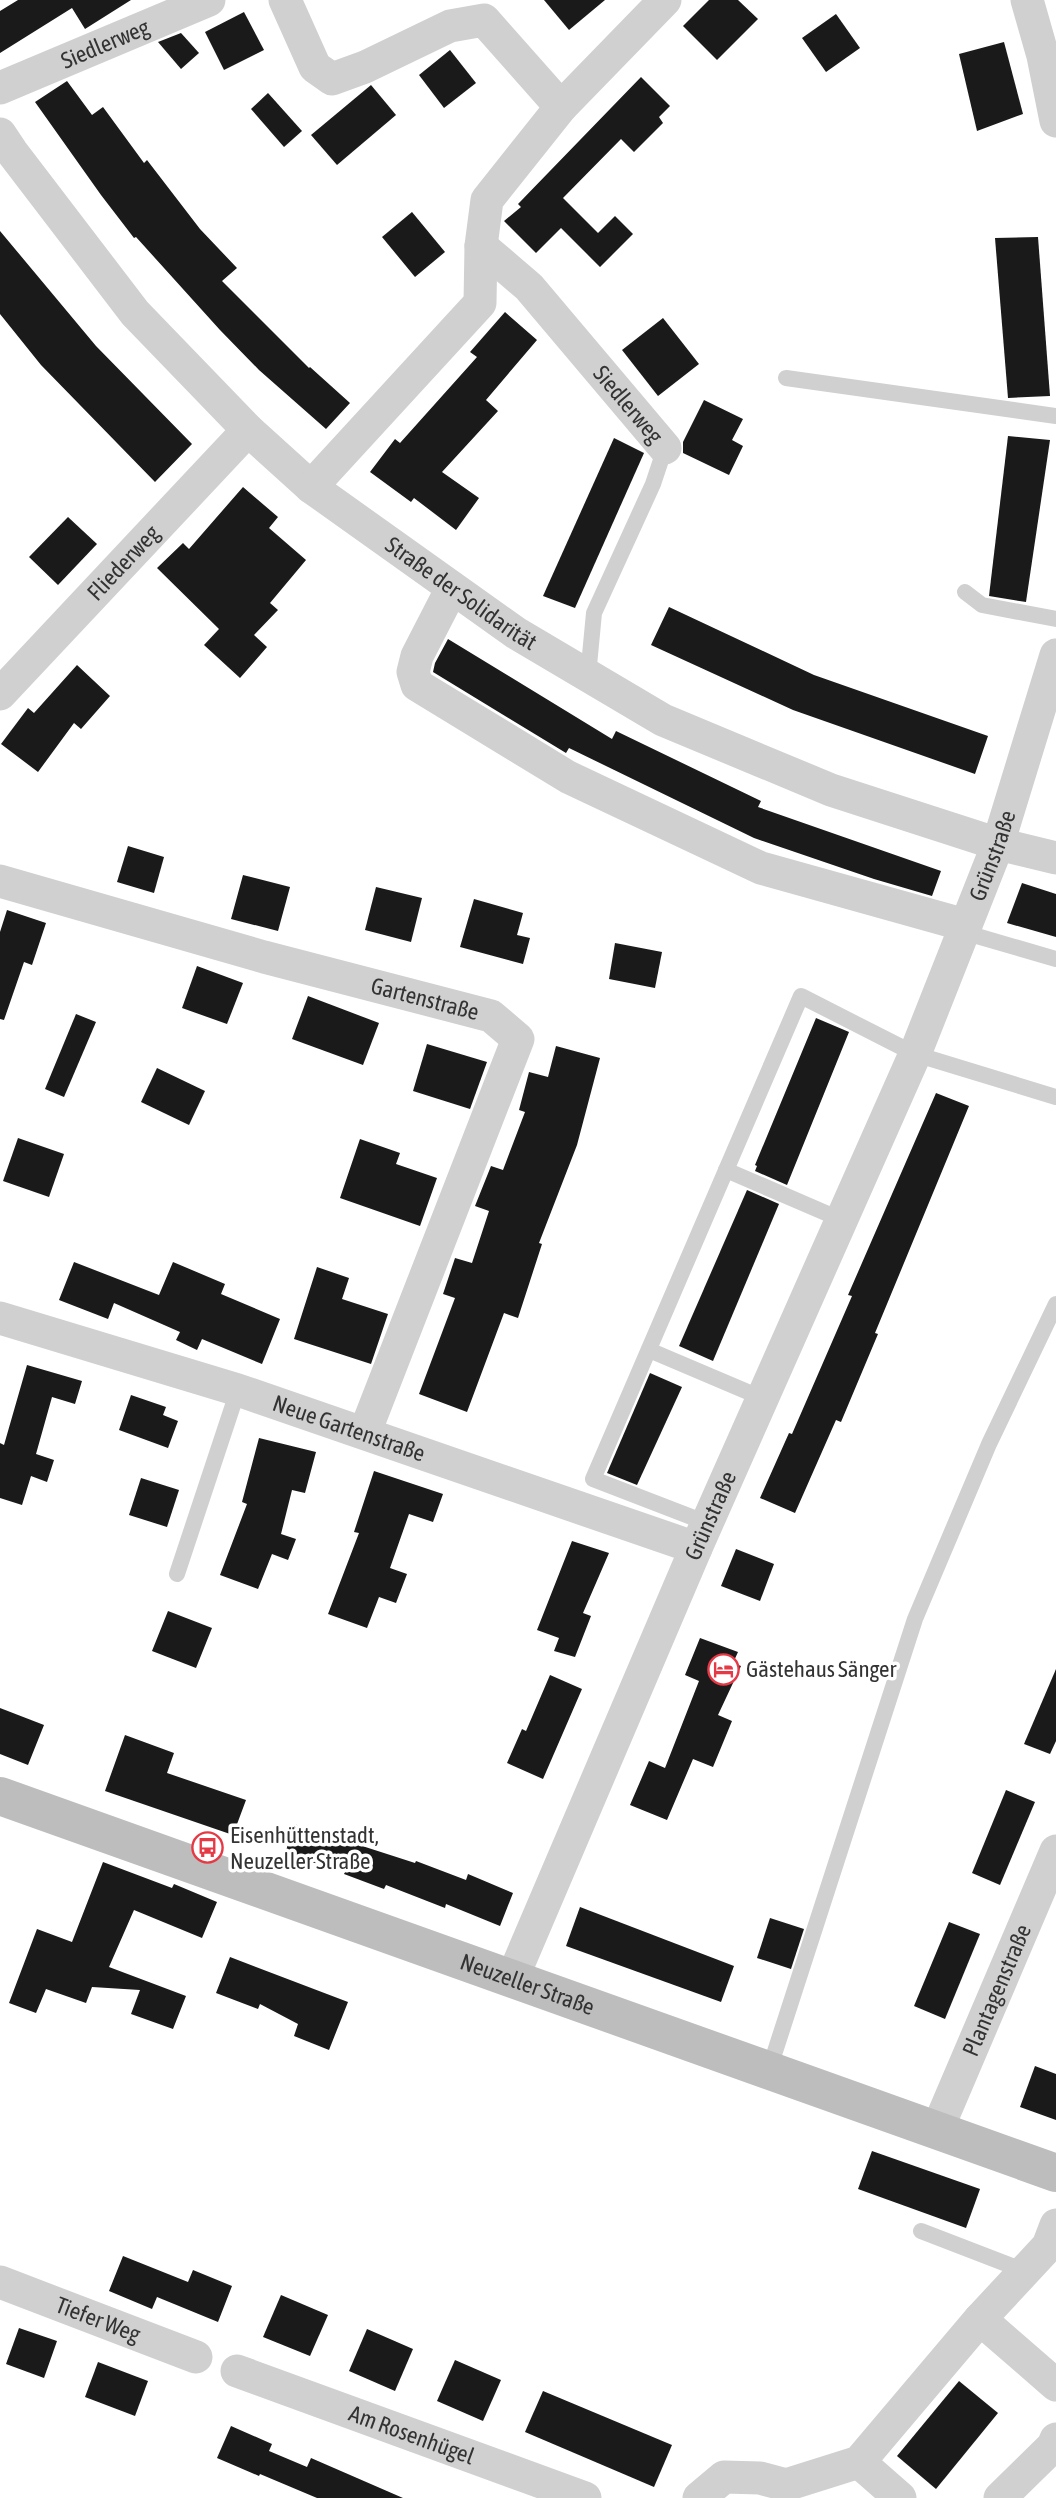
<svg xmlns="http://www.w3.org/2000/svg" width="1056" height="2498" viewBox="0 0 1056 2498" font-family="'Asap Condensed',sans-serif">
  <rect width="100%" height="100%" fill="#fff"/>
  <g fill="#1a1a1a">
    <polygon points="18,0 131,0 85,29 72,8 0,53 0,11"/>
    <polygon points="544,0 605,0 569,30"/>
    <polygon points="709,0 738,0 758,19 717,60 683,26"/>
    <polygon points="244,12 264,50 224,70 205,32"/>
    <polygon points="836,14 860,48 826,72 802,38"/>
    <polygon points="181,33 199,53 181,69 158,42"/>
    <polygon points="1004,42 1023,114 977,131 959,54"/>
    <polygon points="450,50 476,83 444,108 419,75"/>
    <polygon points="641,77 670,106 659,117 663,123 634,152 621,139 563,198 598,233 615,216 633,234 600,267 561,228 536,253 504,221 521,207 518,204"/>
    <polygon points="67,81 92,115 103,107 144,163 147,160 200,229 237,268 222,281 309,368 310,367 350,403 326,429 259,370 220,330 136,237 134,238 101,195 35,102"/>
    <polygon points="371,85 396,115 337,165 311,135"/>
    <polygon points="268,93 302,131 284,147 251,109"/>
    <polygon points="412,212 445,252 415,277 382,237"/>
    <polygon points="0,231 96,346 192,444 155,482 41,365 0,314"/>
    <polygon points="1038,237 1050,396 1008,398 995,238"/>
    <polygon points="505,312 537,340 486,400 498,411 442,472 479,498 456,530 414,498 411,502 370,472 395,439 400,443 477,357 470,352"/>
    <polygon points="663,318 699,364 658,396 622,350"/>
    <polygon points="704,400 743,419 732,440 743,446 729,475 683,453 683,442"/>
    <polygon points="1008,436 1050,440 1026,602 989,596"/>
    <polygon points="614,438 644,453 575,608 543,596"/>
    <polygon points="243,487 278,517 269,528 306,560 270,603 278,610 254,635 267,647 240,678 204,645 219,629 157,568 183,543 189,549"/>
    <polygon points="68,517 97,544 58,585 29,557"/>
    <polygon points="669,607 814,675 988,736 975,774 793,710 651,645"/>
    <polygon points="448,639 612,739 616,731 761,801 758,807 941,871 932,896 874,879 754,838 569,748 566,753 433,672 435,663"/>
    <polygon points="77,665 110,696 81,729 74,723 38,772 1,744 28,708 34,713"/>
    <polygon points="128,846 164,857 154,893 117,882"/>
    <polygon points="243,875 290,887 278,931 231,919"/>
    <polygon points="1022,883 1056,894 1056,937 1007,923"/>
    <polygon points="376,887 422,898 411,942 365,930"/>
    <polygon points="474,899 523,913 517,935 530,938 523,964 460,947"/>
    <polygon points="7,910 46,923 32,965 24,962 4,1020 0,1019 0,932"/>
    <polygon points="615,943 662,952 655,988 609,979"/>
    <polygon points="197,966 243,983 227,1024 182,1008"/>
    <polygon points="308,996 379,1023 363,1065 292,1039"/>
    <polygon points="76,1014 96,1022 64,1097 45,1089"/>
    <polygon points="816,1018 849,1032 787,1185 755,1171 757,1166 755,1165"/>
    <polygon points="427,1044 487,1062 470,1109 413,1091"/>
    <polygon points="556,1046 600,1058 577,1145 539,1243 542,1244 518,1318 504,1313 467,1412 419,1394 455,1298 443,1294 455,1258 472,1263 489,1211 475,1206 491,1166 503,1170 525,1112 519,1110 529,1072 548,1077"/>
    <polygon points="157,1068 205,1091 189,1125 141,1102"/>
    <polygon points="936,1093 969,1106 875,1333 878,1334 841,1422 836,1420 795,1513 760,1498 789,1433 792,1434 852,1296 848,1295"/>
    <polygon points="18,1138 64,1154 49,1197 3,1181"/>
    <polygon points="360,1139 400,1153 396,1164 437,1178 420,1226 340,1198"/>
    <polygon points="747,1190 779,1204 713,1361 679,1346"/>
    <polygon points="74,1262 159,1295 173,1262 225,1284 221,1294 280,1319 262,1364 202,1339 197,1350 176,1340 180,1332 114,1303 108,1319 59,1300"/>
    <polygon points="317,1267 349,1278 342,1299 388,1314 371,1364 294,1339"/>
    <polygon points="27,1365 82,1381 75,1404 52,1397 36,1454 54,1460 47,1482 31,1476 22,1505 0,1498 0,1443 4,1445"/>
    <polygon points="650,1373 682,1387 637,1485 607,1473"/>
    <polygon points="131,1395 166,1407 163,1415 178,1421 168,1448 119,1430"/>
    <polygon points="259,1438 316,1452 305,1493 292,1490 281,1534 296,1539 288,1560 272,1554 258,1589 220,1575 247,1504 242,1502"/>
    <polygon points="374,1471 443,1494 433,1522 409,1514 390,1568 407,1574 396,1603 379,1597 367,1628 328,1614 359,1533 354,1532"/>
    <polygon points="141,1478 179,1490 167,1527 129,1515"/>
    <polygon points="572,1541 609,1553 583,1613 591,1616 575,1657 554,1651 559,1638 537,1630"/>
    <polygon points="736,1549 774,1564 760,1601 721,1586"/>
    <polygon points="168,1611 212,1628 196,1668 152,1651"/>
    <polygon points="700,1638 738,1652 733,1663 741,1666 718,1715 732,1721 713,1767 693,1759 667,1820 630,1805 649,1761 665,1768 699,1681 685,1675"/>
    <polygon points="1056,1669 1056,1741 1050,1754 1024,1744"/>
    <polygon points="550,1675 582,1689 543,1779 507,1763 522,1729 526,1731"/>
    <polygon points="0,1708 44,1725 28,1765 0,1754"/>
    <polygon points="125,1735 174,1753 167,1773 246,1800 233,1835 105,1791"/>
    <polygon points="1006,1790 1035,1802 1000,1885 972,1873"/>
    <polygon points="294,1824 415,1863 416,1861 466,1880 468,1874 513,1893 500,1926 446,1904 445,1908 386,1885 384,1889 344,1874 345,1872 285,1854"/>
    <polygon points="103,1862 172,1888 174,1884 217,1902 202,1938 134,1910 109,1967 186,1996 173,2029 131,2014 140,1990 92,1987 86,2003 46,1989 36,2013 9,2003 37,1929 72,1942"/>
    <polygon points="580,1907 734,1966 721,2002 566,1946"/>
    <polygon points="770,1918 804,1929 791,1969 757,1958"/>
    <polygon points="949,1922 980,1934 945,2019 914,2006"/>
    <polygon points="230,1957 348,2002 329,2050 294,2036 298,2024 260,2004 258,2009 216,1993"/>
    <polygon points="1035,2066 1056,2074 1056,2120 1020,2107"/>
    <polygon points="872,2151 980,2189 966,2228 858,2189"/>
    <polygon points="123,2256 188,2282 193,2270 232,2286 218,2322 157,2297 152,2309 109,2291"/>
    <polygon points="281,2295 328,2315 310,2356 263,2337"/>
    <polygon points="19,2328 57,2341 44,2378 6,2364"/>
    <polygon points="367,2329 413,2349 395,2391 349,2371"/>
    <polygon points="455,2360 501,2380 483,2421 437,2401"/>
    <polygon points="98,2362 148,2381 135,2416 85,2397"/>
    <polygon points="959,2381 998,2413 936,2489 897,2456"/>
    <polygon points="543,2391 672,2445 654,2487 525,2432"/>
    <polygon points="231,2426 272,2444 269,2451 307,2467 311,2458 403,2498 317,2498 260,2474 259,2476 217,2458"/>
  </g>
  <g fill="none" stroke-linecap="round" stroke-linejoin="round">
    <g stroke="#d0d0d0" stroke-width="16">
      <polyline points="786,378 1056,416"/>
      <polyline points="965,592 982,605 1056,619"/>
      <polyline points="588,676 594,613 653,484 665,448"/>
      <polyline points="963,932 1056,959"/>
      <polyline points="726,1170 842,1220"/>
      <polyline points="649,1350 762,1398"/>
      <polyline points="707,1523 593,1479 801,996 915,1054 1056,1097"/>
      <polyline points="177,1574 238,1390"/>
      <polyline points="769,2070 915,1619 989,1444 1056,1304"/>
      <polyline points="921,2231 1025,2271"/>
    </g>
    <g stroke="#d0d0d0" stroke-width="33">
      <polyline points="285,0 315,67 332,79 365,67 450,26 484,20 561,107"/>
      <polyline points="1027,0 1043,56 1056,121"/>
      <path id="s1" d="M0 88 209 0"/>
      <path id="s2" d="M0 134 12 152 135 313 248 430 311 487 516 633 663 720 831 790 998 844 1056 858"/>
      <path id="s3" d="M481 246 529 287 665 448"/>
      <polyline points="311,487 480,303 481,246 487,200 561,107 665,0"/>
      <polyline points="452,588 417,656 413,672 417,685 568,777 761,868 965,925"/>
      <path id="s4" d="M0 694 248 430"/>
      <path id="s5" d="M0 881 264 957 491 1016 518 1039 365 1432"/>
      <path id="s6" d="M0 1318 238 1390 696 1548"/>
      <path id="s7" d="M512 1979 696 1548 915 1054 998 844 1056 655"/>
      <path id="s8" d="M937 2130 1056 1851"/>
      <path id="s9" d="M0 2282 196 2357"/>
      <polyline points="980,2319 1056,2385"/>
      <path id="s10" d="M237 2371 585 2498"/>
      <polyline points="859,2462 900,2498"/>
      <polyline points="699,2498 724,2477 760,2478 786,2485 859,2462 980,2319 1048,2246 1056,2225"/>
      <polyline points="1000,2498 1053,2446 1056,2439"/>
    </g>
    <path stroke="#bdbdbd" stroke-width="38" id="s11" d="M0 1796 1056 2173"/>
  </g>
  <defs>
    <symbol id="hotel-ring" viewBox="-11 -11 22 22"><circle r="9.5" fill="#fff" stroke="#e63946" stroke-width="1.5"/><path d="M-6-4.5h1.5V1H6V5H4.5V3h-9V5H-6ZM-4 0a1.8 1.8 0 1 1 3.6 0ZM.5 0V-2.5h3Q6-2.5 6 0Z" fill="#e63946"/></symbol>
    <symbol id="bus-ring" viewBox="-11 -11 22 22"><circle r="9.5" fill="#fff" stroke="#e63946" stroke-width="1.5"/><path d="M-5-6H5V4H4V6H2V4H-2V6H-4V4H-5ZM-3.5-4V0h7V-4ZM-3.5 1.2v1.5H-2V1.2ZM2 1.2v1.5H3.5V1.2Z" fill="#e63946"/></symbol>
  </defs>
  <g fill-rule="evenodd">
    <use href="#hotel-ring" x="706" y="1652" width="35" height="35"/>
    <use href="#bus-ring" x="190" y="1830" width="35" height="35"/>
  </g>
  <g text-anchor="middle" stroke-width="7" stroke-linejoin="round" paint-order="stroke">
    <g font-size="23" fill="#333" stroke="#fff">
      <text dy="8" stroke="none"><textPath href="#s1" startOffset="114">Siedlerweg</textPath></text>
      <text dy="8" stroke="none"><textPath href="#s3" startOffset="217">Siedlerweg</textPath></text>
      <text dy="8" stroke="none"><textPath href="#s4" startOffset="180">Fliederweg</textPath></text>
      <text dy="8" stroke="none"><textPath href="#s2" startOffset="656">Straße der Solidarität</textPath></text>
      <text dy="8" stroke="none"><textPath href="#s7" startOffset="1222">Grünstraße</textPath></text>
      <text dy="8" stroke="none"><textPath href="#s5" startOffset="441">Gartenstraße</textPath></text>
      <text dy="8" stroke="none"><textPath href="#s6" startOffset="366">Neue Gartenstraße</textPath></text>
      <text dy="8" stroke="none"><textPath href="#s7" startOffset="504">Grünstraße</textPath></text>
      <text dy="8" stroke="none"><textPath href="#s11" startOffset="560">Neuzeller Straße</textPath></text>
      <text dy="8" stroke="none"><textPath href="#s8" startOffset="152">Plantagenstraße</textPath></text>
      <text dy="8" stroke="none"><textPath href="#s9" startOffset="105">Tiefer Weg</textPath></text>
      <text dy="8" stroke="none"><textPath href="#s10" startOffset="186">Am Rosenhügel</textPath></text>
    </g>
    <g font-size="23" fill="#333" stroke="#fff" text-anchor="start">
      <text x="746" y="1677">Gästehaus Sänger</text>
      <text x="230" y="1843">Eisenhüttenstadt,<tspan x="230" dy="26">Neuzeller Straße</tspan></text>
    </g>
  </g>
</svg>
